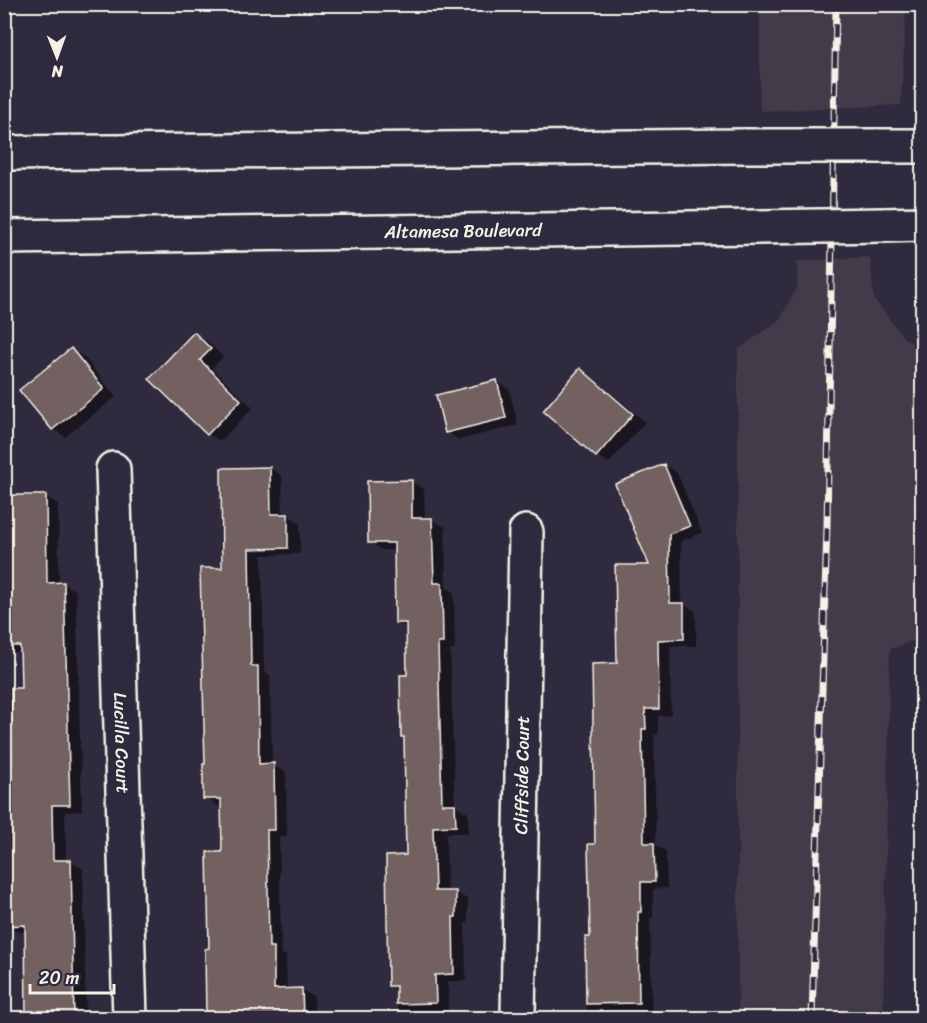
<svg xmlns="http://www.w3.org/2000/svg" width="927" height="1023" viewBox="0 0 927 1023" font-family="Sriracha,sans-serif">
  <rect width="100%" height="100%" fill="#2f2a3d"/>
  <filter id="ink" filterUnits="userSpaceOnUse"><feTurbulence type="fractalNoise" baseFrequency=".0167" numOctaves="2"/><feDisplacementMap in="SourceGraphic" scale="12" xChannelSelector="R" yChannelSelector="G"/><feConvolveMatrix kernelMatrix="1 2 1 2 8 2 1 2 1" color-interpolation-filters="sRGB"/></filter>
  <g filter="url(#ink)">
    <g fill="#433a48">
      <polygon points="760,5 906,5 901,105 760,111"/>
      <polygon points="870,257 874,299 904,338 922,350 922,542 916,640 890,649 883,1018 738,1018 738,350 779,320 797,288 797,261"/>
    </g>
    <g fill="#0007">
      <polygon points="194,334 207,341 223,357 212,368 253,408 220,441 208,434"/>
      <polygon points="72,350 84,357 116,397 65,437 53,429"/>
      <polygon points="581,370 593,378 645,422 609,463 597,456"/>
      <polygon points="497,381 509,389 518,425 459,440 447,432"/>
      <polygon points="664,465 677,473 702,533 681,541 682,604 696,611 696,646 670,646 671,715 658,716 658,735 654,735 656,846 666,851 667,888 653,889 653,918 650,918 652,1018 587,1018 586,938 591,938 597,845 618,665 651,566"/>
      <polygon points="270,468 282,476 283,515 287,515 300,523 300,554 262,555 264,672 270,675 272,765 286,772 287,837 279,837 281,953 286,956 287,990 302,990 314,997 315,1018 207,1018 206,950 211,950 223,854 223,806 218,806 205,798 224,569"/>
      <polygon points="411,482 424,489 425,520 432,520 445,527 446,587 454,592 455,650 450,650 455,805 468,813 468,833 446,833 447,893 455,892 468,900 468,923 465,923 466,981 448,981 448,1018 398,1018 397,990 390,985 407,857 405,738 402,736 408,677 408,629 397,622 396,550 382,550 369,542"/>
      <polygon points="45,496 58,504 59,584 64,584 76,591 82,811 65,812 66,861 71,861 83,869 86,1018 28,1018 26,932 19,932 6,925 14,765 22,689 21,652 12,652 4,648 4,497"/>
      <polygon points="922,753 922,765 917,761"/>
      <polygon points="918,902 922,902 922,935 917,932"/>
    </g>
    <g fill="#736160" stroke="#f4f1e8" stroke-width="1.5">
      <polygon points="194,332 211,349 200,360 241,400 207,435 149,379"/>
      <polygon points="71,348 104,389 52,430 19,390"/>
      <polygon points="580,368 633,414 596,457 543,411"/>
      <polygon points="497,380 506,418 445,433 436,395"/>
      <polygon points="664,464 690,526 669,534 670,603 684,603 684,639 658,640 659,709 645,709 646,729 642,729 644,843 654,843 655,882 641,882 641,912 638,912 639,1003 586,1004 585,937 590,937 588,844 595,844 592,664 617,663 615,565 649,565 615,484"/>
      <polygon points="270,467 271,514 288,514 288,548 249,549 251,666 258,666 259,764 274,763 275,830 267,830 269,947 274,947 274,989 302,988 303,1017 206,1018 205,949 209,948 207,852 222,852 221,799 203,799 203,764 205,764 200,568 222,568 221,468"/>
      <polygon points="412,480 412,518 432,518 434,583 442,583 443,643 438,643 442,804 455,804 456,826 433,827 435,891 456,891 456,917 453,917 454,974 435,975 436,1003 396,1004 396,986 388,986 386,856 406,855 404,737 401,737 400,675 407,675 406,623 395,623 394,543 368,543 367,481"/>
      <polygon points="4,495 46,495 47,583 64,582 70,805 52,805 53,860 71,860 74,1018 26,1018 25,925 5,926 4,861 9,861 7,764 12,764 11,688 21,688 20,646 4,646"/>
    </g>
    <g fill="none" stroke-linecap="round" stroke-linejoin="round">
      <defs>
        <g id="minor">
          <path id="s1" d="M113 469 130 1018"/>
          <path id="s2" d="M518 1018 526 532"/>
        </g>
        <g id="major">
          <polyline points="876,146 922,146"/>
          <polyline points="4,153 745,146"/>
          <polyline points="884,225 922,224"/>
          <path id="s3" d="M4 237 758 227"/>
        </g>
      </defs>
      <use href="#minor" stroke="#f4f1e8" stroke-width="38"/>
      <use href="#major" stroke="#f4f1e8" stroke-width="38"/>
      <use href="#minor" stroke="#2f2a3d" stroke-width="33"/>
      <use href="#major" stroke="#2f2a3d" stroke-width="33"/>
      <defs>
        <polyline id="rail" points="812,1018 827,526 836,4"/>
      </defs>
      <use href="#rail" stroke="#f4f1e8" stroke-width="7"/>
      <use href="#rail" stroke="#2f2a3d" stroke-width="4.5" stroke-dasharray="14" stroke-linecap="butt"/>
      <defs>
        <g id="major-bridge">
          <polyline points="745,146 876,146"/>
          <polyline points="758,227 884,225"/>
        </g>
      </defs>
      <use href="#major-bridge" stroke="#f4f1e8" stroke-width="38" stroke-linecap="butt"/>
      <use href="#major-bridge" stroke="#2f2a3d" stroke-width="33"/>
    </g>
  </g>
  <g text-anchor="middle" stroke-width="5" stroke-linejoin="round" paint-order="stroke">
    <g font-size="18" fill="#f4f1e8" stroke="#2f2a3d">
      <text dy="6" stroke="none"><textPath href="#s3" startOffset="459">Altamesa Boulevard</textPath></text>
      <text dy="6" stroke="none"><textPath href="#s1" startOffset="274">Lucilla Court</textPath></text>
      <text dy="6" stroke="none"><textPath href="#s2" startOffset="243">Cliffside Court</textPath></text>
    </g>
  </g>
  <rect width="927" height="1023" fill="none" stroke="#2f2a3d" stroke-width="24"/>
  <rect x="12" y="12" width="903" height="999" fill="none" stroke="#f4f1e8" stroke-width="2" filter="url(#ink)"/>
  <g transform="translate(57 57) rotate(179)" stroke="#2f2a3d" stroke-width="4.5" paint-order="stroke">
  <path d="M0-4.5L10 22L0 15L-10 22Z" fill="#f4f1e8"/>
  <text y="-9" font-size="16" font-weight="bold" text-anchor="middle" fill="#f4f1e8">N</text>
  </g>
  <path d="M30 984v9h84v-9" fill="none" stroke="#f4f1e8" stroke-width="3"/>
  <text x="39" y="984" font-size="18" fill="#f4f1e8" stroke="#2f2a3d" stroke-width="4.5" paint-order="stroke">20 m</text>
</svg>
